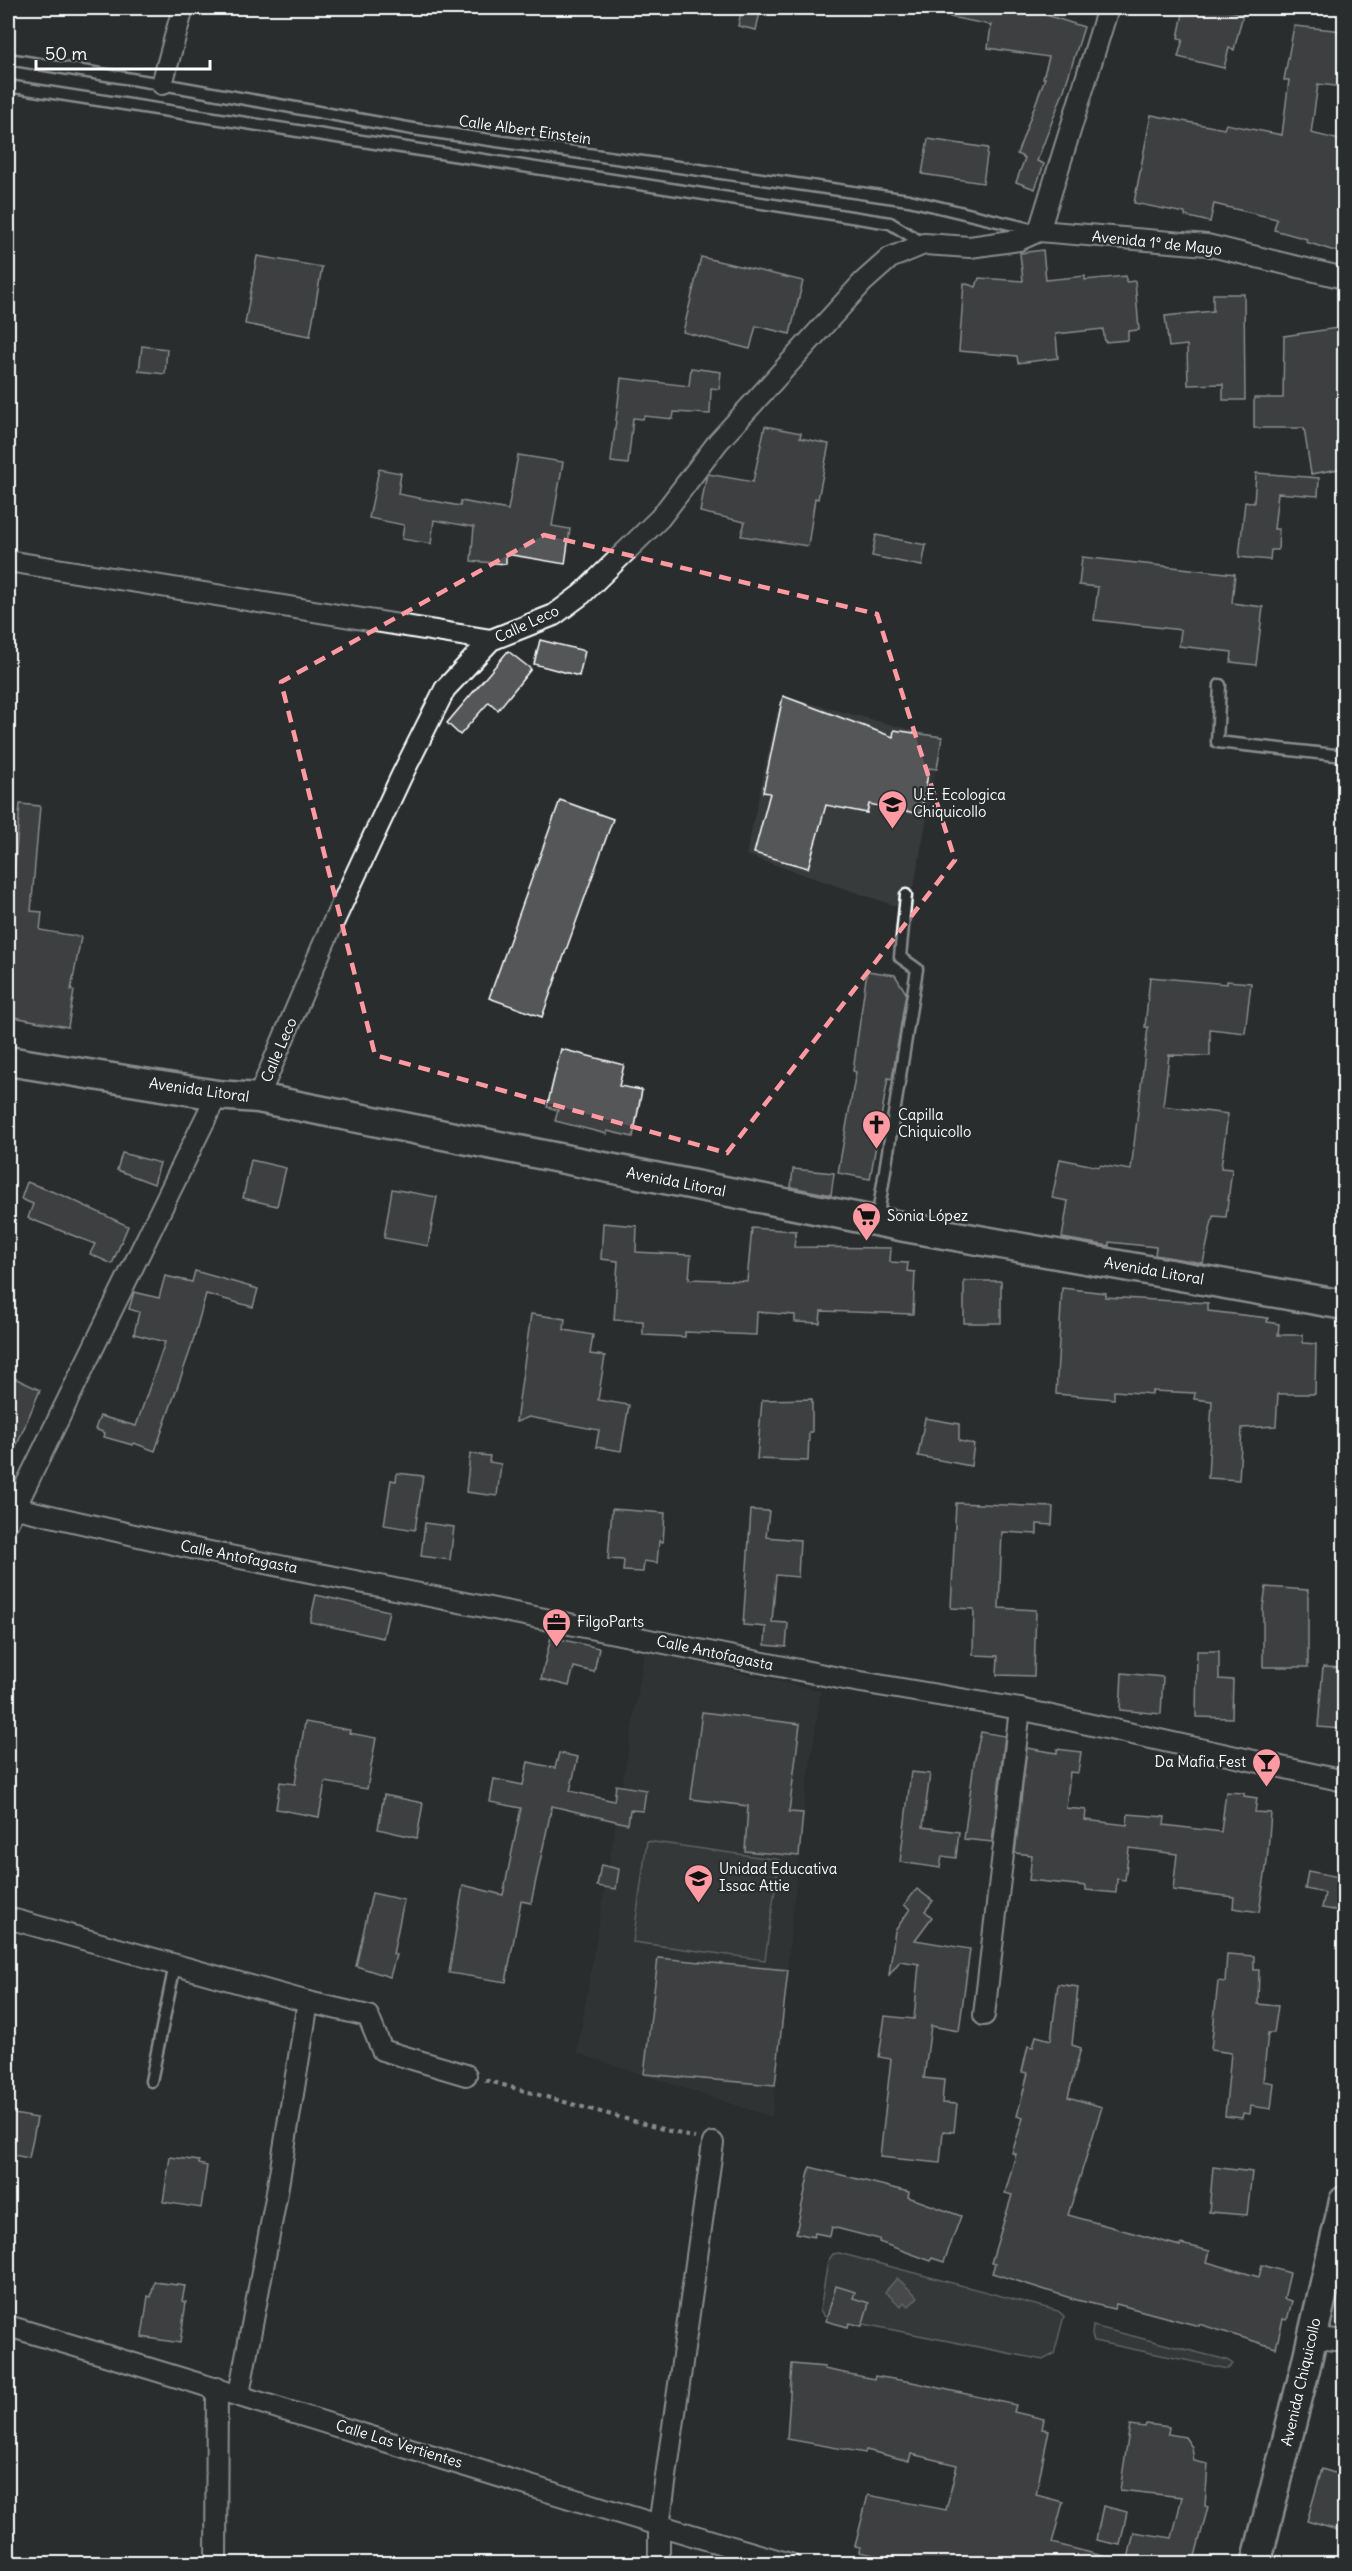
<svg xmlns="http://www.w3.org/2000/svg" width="1352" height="2571" viewBox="0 0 1352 2571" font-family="Delius,sans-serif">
  <rect width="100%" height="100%" fill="#2a2d2e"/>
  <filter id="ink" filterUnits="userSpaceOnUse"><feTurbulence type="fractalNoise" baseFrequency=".0167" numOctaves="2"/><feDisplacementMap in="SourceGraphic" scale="12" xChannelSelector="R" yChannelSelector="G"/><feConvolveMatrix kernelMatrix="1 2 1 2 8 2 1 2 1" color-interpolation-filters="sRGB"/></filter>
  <g filter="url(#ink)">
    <g fill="#373a3b">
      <polygon points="783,696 942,738 914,886 896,906 746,855 777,713"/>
      <polygon points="645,1651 821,1691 803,1812 772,2117 577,2053"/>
    </g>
    <g fill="#414445" stroke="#a0a2a2" stroke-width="1.5">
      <polygon points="647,1841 779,1860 765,1960 633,1942"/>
      <polygon points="839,2253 1058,2311 1064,2316 1054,2354 1043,2360 824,2316 820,2310 828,2261 833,2254"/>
      <polygon points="1093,2326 1227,2360 1233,2364 1228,2369 1094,2341 1092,2335"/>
    </g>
    <polygon fill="#6a6c6d" stroke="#a6a7a7" stroke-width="1.5" points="897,2278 918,2297 909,2306 904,2302 901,2306 885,2292"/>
    <g fill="#555758" stroke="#fff" stroke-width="1.5">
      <polygon points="742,8 761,8 756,30 738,26"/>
      <polygon points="951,8 1023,8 1044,11 1043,14 1084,27 1064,90 1037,161 1044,164 1035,189 1016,182 1025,158 1017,154 1045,78 1043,78 1049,57 988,48 991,25 950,17"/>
      <polygon points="1184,8 1218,8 1243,14 1234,50 1229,48 1224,68 1178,57 1183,39 1178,38"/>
      <polygon points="1294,26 1344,31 1344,87 1318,84 1311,133 1344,141 1344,240 1341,253 1306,242 1307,239 1274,230 1277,219 1214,204 1210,222 1185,216 1185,213 1134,203 1151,115 1224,129 1226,124 1282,135 1289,80 1284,80"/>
      <polygon points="928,139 988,148 983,183 922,174"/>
      <polygon points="1043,250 1046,280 1085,276 1085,280 1126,276 1126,282 1135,281 1139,330 1128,331 1128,340 1105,342 1103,329 1056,334 1058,358 1018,363 1017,356 959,351 964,283 976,287 979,278 1023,281 1020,253"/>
      <polygon points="257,256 322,267 310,336 245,324"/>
      <polygon points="701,257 803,281 790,334 756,326 750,349 683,332"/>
      <polygon points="1213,294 1244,294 1245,400 1223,400 1223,384 1188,385 1187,345 1169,347 1165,316 1213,311"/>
      <polygon points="1344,327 1344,468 1311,474 1304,428 1254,428 1254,398 1283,398 1284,336"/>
      <polygon points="142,346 167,349 165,374 139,371"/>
      <polygon points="691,368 721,372 719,389 711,388 710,414 674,412 673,419 644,416 643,419 633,418 628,464 611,462 621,378 689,386"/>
      <polygon points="765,426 801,433 800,438 829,444 818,499 815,498 808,546 741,536 745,522 700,512 706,478 708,474 753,482"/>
      <polygon points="518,455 563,462 552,526 570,529 565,564 506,554 506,564 471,561 474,527 434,520 431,544 402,539 404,525 369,518 379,469 401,473 398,494 460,506 461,501 508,510"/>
      <polygon points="1256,473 1319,478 1318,496 1278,493 1274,529 1279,529 1278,550 1271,550 1270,560 1239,557 1245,502 1254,503"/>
      <polygon points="876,535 926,545 922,566 872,556"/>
      <polygon points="1082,557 1235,574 1232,603 1263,607 1256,665 1231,662 1232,652 1179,646 1181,630 1094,620 1098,587 1079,585"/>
      <polygon points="540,640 585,651 579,676 534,664"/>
      <polygon points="508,651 531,669 498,710 489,702 460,735 447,723"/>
      <polygon points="783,696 893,737 894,730 942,737 937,769 929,768 921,814 869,804 867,813 826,805 808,868 754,853 770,793 763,792"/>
      <polygon points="560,800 613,819 542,1017 489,998"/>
      <polygon points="20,804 40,806 31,911 42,912 40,930 81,937 71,990 74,991 68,1027 8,1016 8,945"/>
      <polygon points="867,971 895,975 906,993 892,1079 888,1078 870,1179 838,1173 856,1072 853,1071"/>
      <polygon points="1150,977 1227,984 1227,981 1251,983 1245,1033 1210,1029 1210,1056 1169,1055 1163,1106 1228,1114 1221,1168 1232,1169 1226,1217 1213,1216 1203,1263 1155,1255 1156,1247 1109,1242 1109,1246 1062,1238 1068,1201 1052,1198 1060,1159 1099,1167 1100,1165 1131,1170 1148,1027 1145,1027"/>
      <polygon points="561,1049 624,1065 619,1086 642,1090 633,1137 607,1131 607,1134 555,1121 558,1110 547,1107"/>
      <polygon points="122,1153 160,1163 154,1184 117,1170"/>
      <polygon points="251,1160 286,1168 277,1206 243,1198"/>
      <polygon points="793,1169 834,1173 831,1195 791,1187"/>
      <polygon points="27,1182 64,1196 128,1226 112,1264 90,1254 95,1244 28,1218 33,1204 21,1199"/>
      <polygon points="392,1189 437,1197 428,1246 384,1238"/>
      <polygon points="603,1223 637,1226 636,1252 691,1255 689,1279 747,1281 752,1228 796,1231 794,1247 891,1248 890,1262 908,1263 907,1271 915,1272 913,1314 821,1311 820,1323 795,1322 795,1315 757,1312 756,1335 685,1332 685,1337 643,1335 643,1321 614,1320 618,1261 601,1259"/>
      <polygon points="195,1271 258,1289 253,1307 206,1294 191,1348 155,1451 134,1443 133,1445 104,1437 105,1433 95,1429 100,1416 136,1426 165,1342 134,1334 139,1312 129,1309 134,1292 159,1298 165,1276 192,1282"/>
      <rect x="964" y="1281" width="37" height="42"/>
      <polygon points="1062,1288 1106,1293 1105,1297 1208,1303 1208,1311 1268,1318 1267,1322 1279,1324 1278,1335 1303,1335 1303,1343 1316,1344 1315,1394 1278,1394 1276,1426 1242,1428 1239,1480 1208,1478 1212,1401 1194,1399 1195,1393 1152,1391 1152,1394 1114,1391 1114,1399 1056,1394"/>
      <polygon points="531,1314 565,1319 564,1330 593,1335 590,1354 605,1356 598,1400 629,1405 621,1451 596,1447 599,1430 529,1417 516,1422"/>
      <polygon points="8,1375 40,1390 8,1466"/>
      <polygon points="812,1399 812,1432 809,1432 808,1461 757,1459 762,1400"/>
      <polygon points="925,1418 959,1424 959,1441 974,1444 971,1466 918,1456"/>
      <polygon points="470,1454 490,1456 489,1462 501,1464 497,1496 466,1492"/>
      <polygon points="397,1473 423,1476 415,1530 384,1525 391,1480 396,1481"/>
      <polygon points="956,1503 1053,1507 1052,1525 1037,1524 1037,1534 1002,1532 999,1608 1036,1610 1034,1676 997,1675 998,1656 973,1655 974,1609 951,1608"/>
      <polygon points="612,1509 665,1513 663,1542 659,1541 657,1563 644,1561 643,1572 623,1571 624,1560 608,1559"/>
      <polygon points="751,1510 769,1511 766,1537 800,1540 798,1577 776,1575 772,1622 788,1623 786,1647 765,1645 766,1627 743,1625"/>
      <polygon points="425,1523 454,1527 450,1560 421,1556"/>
      <polygon points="1266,1587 1308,1590 1308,1667 1263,1667 1263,1607"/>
      <polygon points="316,1595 389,1611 383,1638 310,1622"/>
      <polygon points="551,1637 599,1648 594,1672 574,1667 569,1686 541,1679"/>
      <polygon points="1197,1651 1219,1651 1219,1679 1233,1680 1232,1718 1196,1717"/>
      <polygon points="1323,1667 1344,1668 1343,1729 1318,1727"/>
      <polygon points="1122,1673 1163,1677 1161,1714 1120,1710"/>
      <polygon points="702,1712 800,1724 789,1812 803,1813 799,1856 745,1851 748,1806 691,1799"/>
      <polygon points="305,1722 350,1730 349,1733 376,1738 367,1789 325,1782 319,1817 276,1809 280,1782 295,1784"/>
      <polygon points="981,1732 1005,1736 992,1842 964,1839 974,1763"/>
      <polygon points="1027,1748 1057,1753 1057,1749 1081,1752 1078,1773 1070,1772 1066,1808 1086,1810 1085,1820 1127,1825 1128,1814 1165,1817 1164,1825 1221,1832 1226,1792 1244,1793 1244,1796 1257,1798 1255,1812 1271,1813 1267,1862 1259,1912 1233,1908 1234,1897 1173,1890 1177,1854 1129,1848 1125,1880 1117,1879 1116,1893 1086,1890 1086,1886 1029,1880 1032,1855 1015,1853"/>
      <polygon points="559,1753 578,1757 570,1791 614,1801 616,1785 646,1790 643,1811 630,1810 628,1824 552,1806 531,1903 521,1901 506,1982 449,1973 463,1885 503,1895 521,1808 490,1802 494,1779 523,1785 528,1762 555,1768"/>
      <polygon points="911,1772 930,1774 923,1827 959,1832 956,1858 942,1856 940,1868 900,1862"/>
      <polygon points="384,1795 423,1803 417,1838 378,1829"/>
      <polygon points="601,1865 619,1869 616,1889 597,1886"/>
      <polygon points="1308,1871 1344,1878 1344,1912 1322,1908 1325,1893 1305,1889"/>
      <polygon points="917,1889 933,1901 925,1911 932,1917 915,1940 970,1949 959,2031 931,2026 924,2078 944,2080 942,2103 957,2104 954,2132 943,2131 940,2163 880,2157 891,2059 879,2057 885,2016 914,2019 919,1964 900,1961 889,1975 895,1931 910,1909 904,1905"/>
      <polygon points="372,1893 404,1900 393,1954 396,1955 390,1977 356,1966"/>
      <polygon points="1227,1954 1254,1956 1254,1970 1259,1970 1258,2004 1278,2006 1274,2033 1268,2033 1263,2081 1274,2083 1271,2109 1251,2106 1250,2114 1243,2113 1242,2118 1225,2116 1231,2053 1211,2050 1218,1981 1225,1982"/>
      <polygon points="658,1958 788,1970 775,2085 644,2074"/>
      <polygon points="1058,1984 1078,1987 1072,2045 1081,2048 1068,2097 1102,2107 1068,2215 1180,2246 1181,2244 1210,2251 1207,2262 1259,2277 1262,2265 1290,2273 1284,2299 1292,2301 1287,2320 1283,2319 1276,2348 1199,2324 1199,2326 1116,2304 1114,2309 1077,2300 992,2273 995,2264 991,2263 1012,2195 1005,2193 1016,2154 1012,2153 1023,2118 1017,2116 1028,2073 1022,2072 1028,2046 1033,2047 1036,2036 1051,2040"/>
      <polygon points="8,2113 37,2118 29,2158 8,2154"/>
      <polygon points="170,2157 199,2161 199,2164 207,2166 201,2208 163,2202"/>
      <polygon points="810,2167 909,2192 908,2197 961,2216 944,2262 932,2258 931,2261 879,2242 879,2239 832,2227 830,2236 815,2233 814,2237 796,2233"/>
      <polygon points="1213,2167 1252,2172 1247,2215 1209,2212"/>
      <polygon points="154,2282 185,2286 182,2301 186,2302 180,2343 142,2337 148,2296 151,2297"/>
      <polygon points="836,2286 855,2292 853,2298 869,2303 862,2326 849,2323 848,2327 826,2321"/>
      <polygon points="792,2364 825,2367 824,2369 874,2379 875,2376 912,2382 1016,2405 1014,2412 1044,2419 1042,2429 1049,2430 1036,2495 1063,2502 1052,2543 1107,2557 1106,2564 916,2564 859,2552 860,2547 855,2546 868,2495 946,2510 957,2465 911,2454 909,2461 866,2450 865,2453 787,2439"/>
      <polygon points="1146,2424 1169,2427 1168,2434 1185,2437 1192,2447 1194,2461 1208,2464 1205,2506 1208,2507 1193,2564 1127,2564 1134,2532 1172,2538 1182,2497 1120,2490 1130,2425 1145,2427"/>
      <polygon points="1322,2469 1344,2476 1344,2532 1307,2521"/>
      <polygon points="1103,2506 1127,2512 1120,2545 1096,2540"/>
    </g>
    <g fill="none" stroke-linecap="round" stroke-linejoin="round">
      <defs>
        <g id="lane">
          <polyline points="8,59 162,84 413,129 909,200 1035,230"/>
          <polyline points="8,86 890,223 924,244"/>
          <polyline points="1220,685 1217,742 1344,756"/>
          <polyline points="877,1221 917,969 900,957 906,895"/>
          <polyline points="151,2081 175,1965"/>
        </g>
        <g id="street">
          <polyline points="162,84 183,8"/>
          <polyline points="1039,231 1207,245 1344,278"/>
          <polyline points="8,561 491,640"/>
          <polyline points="258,1098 327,936 401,777 445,689 491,640 554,615 582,594 660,518 718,442 863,282 890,258 924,244 970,247 1019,240 1039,231 1108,8"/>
          <polyline points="16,1508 200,1550 849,1680 1020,1709 1344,1781"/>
          <polyline points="8,1522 217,1095"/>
          <polyline points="8,1918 308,2002 368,2016 382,2050 466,2075"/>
          <polyline points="984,2015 1020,1709"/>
          <path d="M8 2326C269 2403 528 2488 790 2564"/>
          <polyline points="1311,2337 1344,2341"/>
          <polyline points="239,2394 276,2198 308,2002"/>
          <polyline points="216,2564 217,2388"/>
          <polyline points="659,2564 659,2526 713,2143"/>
        </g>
        <g id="secondary">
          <polyline points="8,1061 217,1095 258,1098 905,1227 1344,1305"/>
          <polyline points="1256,2564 1305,2369 1344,2201"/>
        </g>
      </defs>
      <use href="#lane" stroke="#fff" stroke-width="15"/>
      <use href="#street" stroke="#fff" stroke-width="24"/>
      <use href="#secondary" stroke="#fff" stroke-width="33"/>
      <polyline stroke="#fff" stroke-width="4" stroke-dasharray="4.5 4.5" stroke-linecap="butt" points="485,2080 695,2138"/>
      <use href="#lane" stroke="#2a2d2e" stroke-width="10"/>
      <use href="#street" stroke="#2a2d2e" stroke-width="20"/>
      <use href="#secondary" stroke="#2a2d2e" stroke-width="28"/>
    </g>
  </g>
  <path d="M0 0H1352V2571H0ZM544 535 877 614 955 860 727 1153 375 1055 281 682Z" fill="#2a2d2e" fill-opacity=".55" fill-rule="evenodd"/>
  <path fill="none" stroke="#ff9aa2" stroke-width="4.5" stroke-dasharray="12 8" stroke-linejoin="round" d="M544 535 877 614 955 860 727 1153 375 1055 281 682Z"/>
  <defs>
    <symbol id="school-pin" viewBox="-11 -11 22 30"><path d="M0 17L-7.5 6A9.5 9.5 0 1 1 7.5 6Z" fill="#ff9aa2" stroke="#2a2d2e"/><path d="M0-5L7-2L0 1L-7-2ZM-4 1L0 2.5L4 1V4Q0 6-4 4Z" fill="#111"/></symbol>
    <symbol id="church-pin" viewBox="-11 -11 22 30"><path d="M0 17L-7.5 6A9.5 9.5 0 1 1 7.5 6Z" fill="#ff9aa2" stroke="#2a2d2e"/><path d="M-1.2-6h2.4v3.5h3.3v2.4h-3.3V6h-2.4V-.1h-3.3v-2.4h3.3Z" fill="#111"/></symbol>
    <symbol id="supermarket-pin" viewBox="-11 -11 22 30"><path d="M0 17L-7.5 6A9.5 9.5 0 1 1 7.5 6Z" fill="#ff9aa2" stroke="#2a2d2e"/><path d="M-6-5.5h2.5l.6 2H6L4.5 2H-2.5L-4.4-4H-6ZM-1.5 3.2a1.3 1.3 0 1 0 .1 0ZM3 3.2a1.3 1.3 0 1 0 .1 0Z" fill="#111"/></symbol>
    <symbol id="office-pin" viewBox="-11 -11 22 30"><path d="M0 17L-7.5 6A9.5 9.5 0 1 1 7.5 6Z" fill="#ff9aa2" stroke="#2a2d2e"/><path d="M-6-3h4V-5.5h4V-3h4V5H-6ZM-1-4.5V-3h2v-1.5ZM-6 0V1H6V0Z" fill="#111"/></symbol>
    <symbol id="bar-pin" viewBox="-11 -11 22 30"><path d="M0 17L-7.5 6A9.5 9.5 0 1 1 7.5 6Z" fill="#ff9aa2" stroke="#2a2d2e"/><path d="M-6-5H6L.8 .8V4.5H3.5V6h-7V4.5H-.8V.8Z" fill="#111"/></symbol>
  </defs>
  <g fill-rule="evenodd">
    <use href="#school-pin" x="876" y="788" width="33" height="45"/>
    <use href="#church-pin" x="860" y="1108" width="33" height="45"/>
    <use href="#supermarket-pin" x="850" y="1200" width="33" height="45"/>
    <use href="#office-pin" x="540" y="1606" width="33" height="45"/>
    <use href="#bar-pin" x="1250" y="1746" width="33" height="45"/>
    <use href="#school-pin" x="682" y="1862" width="33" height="45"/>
  </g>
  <g text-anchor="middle" stroke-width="4.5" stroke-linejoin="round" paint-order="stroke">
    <g font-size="15" fill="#fff" stroke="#2a2d2e">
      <text transform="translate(525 130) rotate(8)" y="5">Calle Albert Einstein</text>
      <text transform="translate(1157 243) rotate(6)" y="5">Avenida 1º de Mayo</text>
      <text transform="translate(527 624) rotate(-25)" y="5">Calle Leco</text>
      <text transform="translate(279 1050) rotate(-67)" y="5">Calle Leco</text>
      <text transform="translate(199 1090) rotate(8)" y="5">Avenida Litoral</text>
      <text transform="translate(676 1182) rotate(11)" y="5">Avenida Litoral</text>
      <text transform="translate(1154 1271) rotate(10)" y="5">Avenida Litoral</text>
      <text transform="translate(239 1557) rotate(11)" y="5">Calle Antofagasta</text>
      <text transform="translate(715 1653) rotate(12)" y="5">Calle Antofagasta</text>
      <text transform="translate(1301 2382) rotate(-77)" y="5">Avenida Chiquicollo</text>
      <text transform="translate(399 2444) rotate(17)" y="5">Calle Las Vertientes</text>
    </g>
    <g font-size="15" fill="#fff" stroke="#2a2d2e" text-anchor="start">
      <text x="913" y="800">U.E. Ecologica<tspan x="913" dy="17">Chiquicollo</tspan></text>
      <text x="898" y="1120">Capilla<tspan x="898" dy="17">Chiquicollo</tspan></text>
      <text x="887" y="1221">Sonia López</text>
      <text x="577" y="1627">FilgoParts</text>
      <text x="1246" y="1767" text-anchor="end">Da Mafia Fest</text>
      <text x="719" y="1874">Unidad Educativa<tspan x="719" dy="17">Issac Attie</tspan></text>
    </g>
  </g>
  <rect width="1352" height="2571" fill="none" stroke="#2a2d2e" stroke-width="30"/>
  <rect x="15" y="15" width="1322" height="2541" fill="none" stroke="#fff" stroke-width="2" filter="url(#ink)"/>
  <path d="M36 60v9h174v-9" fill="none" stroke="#ffffff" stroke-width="3"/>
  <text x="45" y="60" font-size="18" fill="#ffffff" stroke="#2a2d2e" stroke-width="4.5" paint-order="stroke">50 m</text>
</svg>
